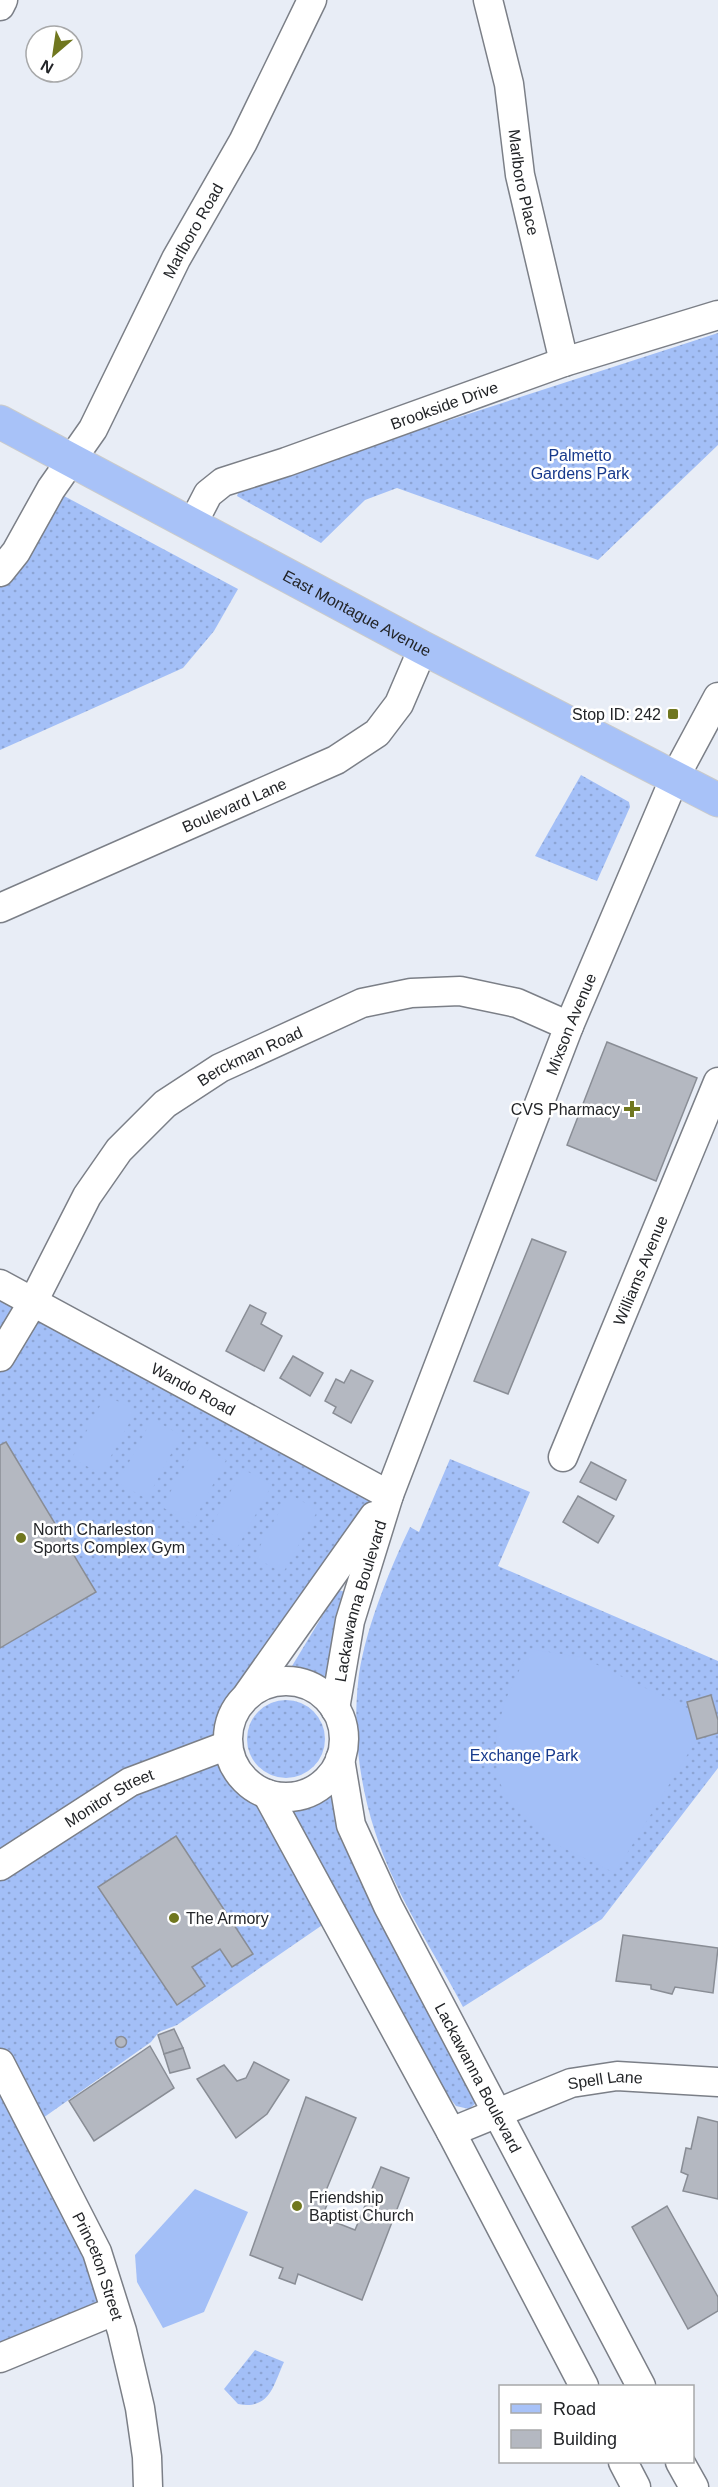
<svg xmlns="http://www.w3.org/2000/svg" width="718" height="2487" viewBox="0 0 718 2487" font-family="Helvetica,sans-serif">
  <defs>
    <pattern id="grass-dots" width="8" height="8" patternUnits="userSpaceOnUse" patternTransform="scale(1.5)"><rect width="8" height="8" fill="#a3bff7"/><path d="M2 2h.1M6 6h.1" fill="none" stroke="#8ca4d4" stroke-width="1.8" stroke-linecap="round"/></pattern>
  </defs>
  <rect width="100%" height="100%" fill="#e8edf6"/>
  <g fill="url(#grass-dots)">
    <polygon points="718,333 718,445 598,560 397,488 365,500 321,543 237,496 240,488"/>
    <polygon points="51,489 238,589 214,631 183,668 0,750 0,572"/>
    <polygon points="581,775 629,802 630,807 597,881 535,856"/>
    <path d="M0 1284 389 1495 235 1710C220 1748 231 1775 267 1794L334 1917 177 2025 159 2032 151 2042 33 2125 0 2063Z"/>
    <path d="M450 1459 530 1492 498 1566 718 1661V1768L602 1919 463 2007C441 1965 415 1925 395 1882 366 1821 351 1751 358 1683 363 1634 389 1571 410 1527L419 1532Z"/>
    <polygon points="338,1590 346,1592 328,1679 323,1685 289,1671"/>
    <circle cx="286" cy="1739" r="39"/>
    <polygon points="324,1794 331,1796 342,1842 474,2096 475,2104 469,2109 456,2106 441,2087 305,1833 289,1813 292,1808 308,1803"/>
    <polygon points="0,2082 97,2282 97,2303 0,2346"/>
    <path d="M255 2350 284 2362C273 2386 270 2410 238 2404L224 2389Z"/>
  </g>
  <g fill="#a3bff7">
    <polygon points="106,1395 136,1411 101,1474 72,1458"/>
    <polygon points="152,1419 181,1435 147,1499 118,1483"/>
    <polygon points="197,1444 226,1460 192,1524 162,1507"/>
    <polygon points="243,1469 272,1485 237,1548 208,1532"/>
    <polygon points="289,1494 318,1510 283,1573 254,1557"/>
    <polygon points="529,1649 581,1657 689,1709 697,1739 615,1873 555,1844 521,1812 504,1792 498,1778 496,1735 505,1701"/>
    <polygon points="195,2189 248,2212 204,2312 163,2328 137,2282 135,2255"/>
  </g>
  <g fill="#b4b8c1" stroke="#898d95" stroke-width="1.5">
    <polygon points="607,1042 697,1078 656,1181 567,1145"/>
    <polygon points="532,1239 566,1252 508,1394 474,1381"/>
    <polygon points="250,1305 266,1313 261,1324 282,1336 264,1371 226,1351"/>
    <polygon points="293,1356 323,1373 310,1396 280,1378"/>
    <polygon points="351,1370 373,1381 351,1423 333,1413 336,1407 325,1401 336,1379 344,1383"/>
    <polygon points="6,1442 96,1592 0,1648 0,1445"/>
    <polygon points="591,1462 626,1480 616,1500 580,1482"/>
    <polygon points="578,1496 614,1516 598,1543 563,1522"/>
    <polygon points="711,1695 718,1720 718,1733 697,1739 687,1702"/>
    <polygon points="176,1836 253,1954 232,1967 220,1949 192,1967 205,1986 177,2005 98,1887"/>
    <polygon points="623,1935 718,1948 713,1993 675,1987 672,1994 651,1989 651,1985 616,1981"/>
    <polygon points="174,2029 183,2048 164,2054 158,2035"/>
    <circle cx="121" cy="2042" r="5.5"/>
    <polygon points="150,2046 174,2088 94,2141 69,2101"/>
    <polygon points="183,2048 190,2068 170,2073 164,2054"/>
    <polygon points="254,2062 289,2080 267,2114 236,2138 197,2079 224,2065 237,2081 246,2078"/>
    <polygon points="306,2097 356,2118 325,2193 331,2195 322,2217 355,2230 381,2167 409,2178 362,2300 298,2274 295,2284 279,2278 283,2268 250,2255"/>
    <polygon points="698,2117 718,2122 718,2199 683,2191 688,2175 681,2172 686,2148 691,2149"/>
    <polygon points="667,2206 718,2297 718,2311 688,2329 632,2227"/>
  </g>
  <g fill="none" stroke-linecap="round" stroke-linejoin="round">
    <defs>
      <g id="minor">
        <path id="s1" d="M488 0 509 84 520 175 564 362"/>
        <polyline points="0,6 3,0"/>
        <path id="s2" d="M193 523 208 494 223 482 286 462 564 362 718 315"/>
        <path id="s3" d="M0 572 16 552 51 489 93 429 176 259 243 142 312 0"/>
        <path id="s4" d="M0 908 336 760 377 733 399 704 423 648"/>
        <path id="s5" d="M0 1284 389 1495"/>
        <path id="s6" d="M0 1357 33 1302 87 1196 119 1150 165 1104 220 1068 362 1003 411 993 460 991 517 1003 569 1026"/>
        <path id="s7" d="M563 1457 718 1082"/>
        <circle cx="286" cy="1739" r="58"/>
        <polyline points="248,1694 374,1516"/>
        <path id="s8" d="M335 1709 350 1621 389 1495 569 1026 675 777 718 697"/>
        <path id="s9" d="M340 1759 351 1825 388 1906 641 2386"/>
        <polyline points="267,1794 451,2132 584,2386"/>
        <path id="s10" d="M0 1866 130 1782 228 1745"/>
        <path id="s11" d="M0 2063 97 2252 122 2331 140 2408 147 2457 148 2487"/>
        <path id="s12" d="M451 2132 571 2083 617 2076 718 2082"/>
        <polyline points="0,2358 114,2311"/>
        <polyline points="623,2462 636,2487"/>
        <polyline points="680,2462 694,2487"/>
      </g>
      <g id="major">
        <path id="s13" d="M0 422 423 648 718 800"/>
      </g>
    </defs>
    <use href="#minor" stroke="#7b7f87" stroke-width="31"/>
    <use href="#major" stroke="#cacbcb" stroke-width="35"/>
    <use href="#minor" stroke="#fff" stroke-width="28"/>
    <use href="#major" stroke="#a8c2f8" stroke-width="33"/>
  </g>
  <g fill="#70771f" stroke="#fff" stroke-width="2">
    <rect x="667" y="708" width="12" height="12" rx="3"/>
    <path d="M629 1100h6v6h6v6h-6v6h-6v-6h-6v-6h6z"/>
    <circle cx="21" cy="1538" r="6"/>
    <circle cx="174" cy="1918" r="6"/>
    <circle cx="297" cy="2206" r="6"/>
  </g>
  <g text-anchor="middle" stroke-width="5" stroke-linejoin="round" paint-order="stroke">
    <g font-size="16" fill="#232528" stroke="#fff">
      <text dy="6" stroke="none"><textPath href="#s1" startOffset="186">Marlboro Place</textPath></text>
      <text dy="6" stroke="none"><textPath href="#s3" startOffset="393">Marlboro Road</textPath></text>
      <text dy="6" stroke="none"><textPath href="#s2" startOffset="286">Brookside Drive</textPath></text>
      <text dy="6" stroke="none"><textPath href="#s13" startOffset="405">East Montague Avenue</textPath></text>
      <text dy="6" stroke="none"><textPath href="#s4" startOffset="256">Boulevard Lane</textPath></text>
      <text dy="6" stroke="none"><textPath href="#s8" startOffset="726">Mixson Avenue</textPath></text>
      <text dy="6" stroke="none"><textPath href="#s6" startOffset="402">Berckman Road</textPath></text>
      <text dy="6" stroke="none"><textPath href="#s7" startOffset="202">Williams Avenue</textPath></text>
      <text dy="6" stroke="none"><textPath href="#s5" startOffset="220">Wando Road</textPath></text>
      <text dy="6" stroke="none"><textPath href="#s8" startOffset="111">Lackawanna Boulevard</textPath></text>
      <text dy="6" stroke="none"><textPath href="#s10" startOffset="129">Monitor Street</textPath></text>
      <text dy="6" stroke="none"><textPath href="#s9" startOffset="350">Lackawanna Boulevard</textPath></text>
      <text dy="6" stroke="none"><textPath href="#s12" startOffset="164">Spell Lane</textPath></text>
      <text dy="6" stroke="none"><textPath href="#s11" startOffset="226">Princeton Street</textPath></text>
    </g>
    <g font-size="16" fill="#173a8c" stroke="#fff">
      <text x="580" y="461">Palmetto<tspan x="580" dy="18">Gardens Park</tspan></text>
      <text x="524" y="1761">Exchange Park</text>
    </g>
    <g font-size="16" fill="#232528" stroke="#fff" text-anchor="start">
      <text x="661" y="720" text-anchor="end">Stop ID: 242</text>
      <text x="620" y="1115" text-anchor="end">CVS Pharmacy</text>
      <text x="33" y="1535">North Charleston<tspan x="33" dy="18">Sports Complex Gym</tspan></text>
      <text x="186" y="1924">The Armory</text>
      <text x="309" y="2203">Friendship<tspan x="309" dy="18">Baptist Church</tspan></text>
    </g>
  </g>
  <rect x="499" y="2385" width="195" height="78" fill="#ffffff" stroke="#a7a8a9" stroke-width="1.5"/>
  <rect x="511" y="2404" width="30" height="9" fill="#a8c2f8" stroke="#a7a8a9" stroke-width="1.5"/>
  <text x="553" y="2415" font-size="18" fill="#232528">Road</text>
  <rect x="511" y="2430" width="30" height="18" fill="#b4b8c1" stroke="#a7a8a9" stroke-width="1.5"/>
  <text x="553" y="2445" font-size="18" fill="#232528">Building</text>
  <g transform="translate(54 54) rotate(209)"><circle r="28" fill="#ffffff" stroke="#a7a8a9" stroke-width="1.5"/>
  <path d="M0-4.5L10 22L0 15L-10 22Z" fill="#70771f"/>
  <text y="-9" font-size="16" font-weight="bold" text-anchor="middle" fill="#232528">N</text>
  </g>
</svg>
